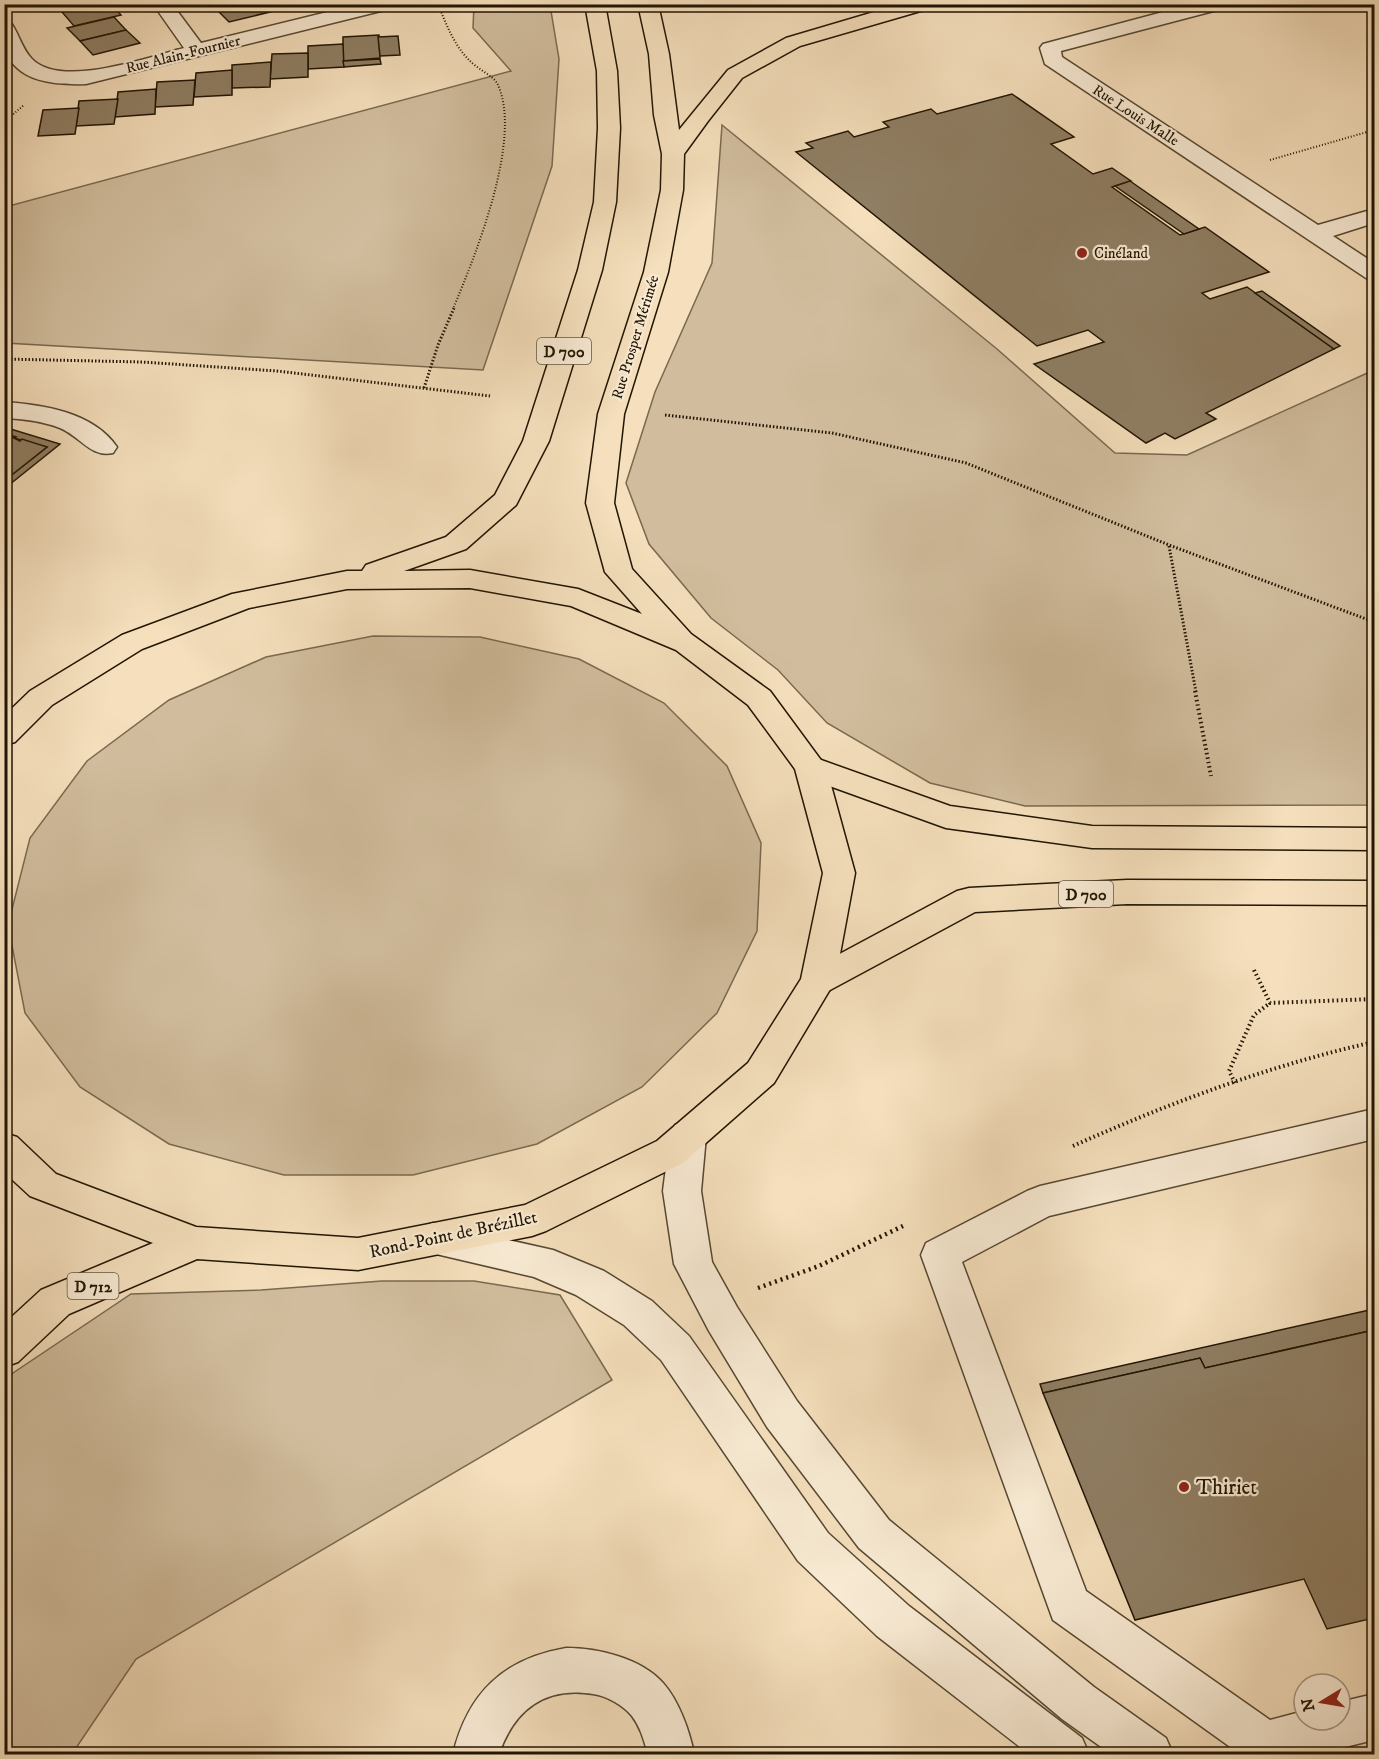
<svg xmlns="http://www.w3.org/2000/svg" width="1379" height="1759" viewBox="0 0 1379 1759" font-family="'IM FELL DW Pica',serif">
  <rect width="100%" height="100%" fill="#f5dfbc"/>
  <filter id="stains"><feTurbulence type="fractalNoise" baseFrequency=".00333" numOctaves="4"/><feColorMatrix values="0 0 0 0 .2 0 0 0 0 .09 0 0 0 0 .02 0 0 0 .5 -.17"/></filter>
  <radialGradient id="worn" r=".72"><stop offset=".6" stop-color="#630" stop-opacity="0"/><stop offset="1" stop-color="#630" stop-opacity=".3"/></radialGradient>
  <g fill="#d1bd9d" stroke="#796950" stroke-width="1.5">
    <polygon points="474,5 550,5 559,59 552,166 483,370 5,343 5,207 511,71 473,28"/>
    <polygon points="722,125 997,349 1115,453 1187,455 1374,370 1374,805 1025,806 930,783 827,723 778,670 711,618 649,544 626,483 655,392 712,263"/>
    <polygon points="373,636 480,637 579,659 664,703 727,766 761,843 757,931 717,1013 642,1087 537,1144 413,1175 284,1175 169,1144 80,1087 25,1013 8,925 30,838 87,761 169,700 266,657"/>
    <polygon points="382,1281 474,1281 560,1295 612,1380 136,1659 72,1754 5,1754 4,1384 13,1373 131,1294 261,1290"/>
  </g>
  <g fill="#8f7e63" stroke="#211503" stroke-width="1.5">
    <polygon points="55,4 95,4 62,12"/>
    <polygon points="95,4 111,4 121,15 74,26 62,12"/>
    <polygon points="231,4 267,4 274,11 229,22 215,8"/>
    <polygon points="114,17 126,30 80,41 67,28"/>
    <polygon points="126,30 140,43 93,55 80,41"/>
    <polygon points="379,35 380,58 343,61 343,37"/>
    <polygon points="398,36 400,55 380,56 378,37"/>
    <polygon points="343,44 344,67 308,69 308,46"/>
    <polygon points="308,53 308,77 270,79 272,54"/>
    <polygon points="380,59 381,64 344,67 343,61"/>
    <polygon points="271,62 270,87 232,88 232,65"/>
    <polygon points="232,70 232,95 194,97 196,73"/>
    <polygon points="195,80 193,105 155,107 157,82"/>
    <polygon points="156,89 155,114 115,117 118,92"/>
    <polygon points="1012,94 1074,137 1051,144 1093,174 1112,168 1131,181 1112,187 1180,235 1205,227 1269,272 1202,293 1210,299 1247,287 1334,349 1206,413 1216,419 1175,439 1165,433 1146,443 1034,364 1104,342 1088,330 1037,346 796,152 813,148 806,143 848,131 854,137 889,127 883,122 931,109 937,114"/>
    <polygon points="118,99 114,124 76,126 79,101"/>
    <polygon points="79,108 75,134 38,136 43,110"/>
    <polygon points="1130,181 1199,229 1184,234 1115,186"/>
    <polygon points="1262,291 1340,346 1334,349 1255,293"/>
    <polygon points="4,427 60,444 4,489 4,481 47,447 14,438 16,437 4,433"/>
    <polygon points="4,433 20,441 22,439 47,447 4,481"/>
    <polygon points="1374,1309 1374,1330 1205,1368 1200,1358 1043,1393 1040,1384"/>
    <polygon points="1374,1330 1374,1618 1327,1629 1304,1579 1135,1620 1043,1393 1200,1358 1205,1368"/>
  </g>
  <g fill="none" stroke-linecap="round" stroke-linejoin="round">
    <defs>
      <g id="minor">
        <path d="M153 4H172L201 43 360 4H395L393 8 86 84C57 85 16 83 5 49 2 42 4 30 4 21L11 23C19 34 22 49 32 59 61 89 148 57 184 48Z"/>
        <polygon points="1193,4 1227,4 1225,8 1061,51 1062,57 1318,225 1374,209 1374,223 1333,236 1374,263 1374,280 1366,278 1045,64 1040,48 1043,44"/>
        <path d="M4 402C44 405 93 412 117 447L113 453C91 458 81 437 60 428 42 421 24 419 4 418Z"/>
        <polygon points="1374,1109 1374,1139 1049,1216 962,1262 1086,1591 1270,1720 1304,1711 1304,1720 1340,1720 1340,1702 1374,1694 1374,1740 1316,1754 1240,1754 1053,1620 921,1255 926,1243 1027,1191 1040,1186"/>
        <polygon points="688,1121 701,1125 706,1136 701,1191 712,1262 737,1307 797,1401 889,1520 1094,1687 1166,1738 1173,1754 1111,1754 1062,1719 859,1548 767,1427 709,1331 674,1264 663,1191 670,1136 675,1125"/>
        <polygon points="433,1223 553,1250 604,1271 652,1301 689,1336 828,1533 909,1606 1082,1738 1089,1754 1029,1754 877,1636 798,1561 661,1360 624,1325 576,1295 534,1277 419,1250 414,1239 419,1228"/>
        <path d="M566 1648C598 1648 641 1658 663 1683 679 1701 690 1732 694 1754H648C644 1741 641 1728 632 1716 623 1705 607 1696 593 1694 545 1686 514 1710 499 1754H453C468 1693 503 1659 566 1648Z"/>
      </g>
      <polygon id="major" points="585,4 605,4 617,71 620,128 616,202 602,270 549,441 516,505 466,549 404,571 470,570 578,589 642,614 605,572 586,503 598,414 644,272 661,190 662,154 654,115 649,54 638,4 658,4 669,54 679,130 728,70 786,38 901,4 933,4 931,8 800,46 742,78 708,121 684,154 683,190 668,272 624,414 614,503 632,569 691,634 770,691 826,767 855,873 835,981 774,1083 683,1163 546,1231 532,1236 358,1270 197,1259 69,1314 18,1362 4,1367 4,1324 41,1290 153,1243 30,1196 4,1172 4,1133 17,1137 56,1174 196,1227 358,1238 525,1205 657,1141 748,1063 801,979 823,873 795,769 748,705 676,650 571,606 470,588 347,589 249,608 142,649 52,705 15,742 4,745 4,716 30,691 122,635 232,594 347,571 362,571 366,565 446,537 495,495 523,441 578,270 594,202 598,128 597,71"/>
      <g id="highway">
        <polygon points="810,756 950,806 1092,826 1374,828 1374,850 1092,848 946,828 799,775 794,767 799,759"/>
        <polygon points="1127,880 1374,881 1374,905 1127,904 975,912 830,990 818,994 806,990 801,981 806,972 957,891 969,888"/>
      </g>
    </defs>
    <use href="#minor" stroke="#564831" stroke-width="3"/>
    <use href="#major" stroke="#211503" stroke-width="3"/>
    <use href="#highway" stroke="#211503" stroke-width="3"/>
    <g stroke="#211503" stroke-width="2" stroke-dasharray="1 2" stroke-linecap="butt">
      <path d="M438 4C446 24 454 45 469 60 476 68 492 75 497 83 524 137 475 256 453 309"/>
      <polyline points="4,122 24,105"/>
      <polyline points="1270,160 1374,130"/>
    </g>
    <g stroke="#211503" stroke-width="3" stroke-dasharray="1.5 2" stroke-linecap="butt">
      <polyline points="4,359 142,362 277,371 490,396"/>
      <polyline points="424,388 438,345 454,308"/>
      <polyline points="665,415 832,433 966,463 1169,545 1374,622"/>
      <polyline points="1169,546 1196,692"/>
    </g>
    <g stroke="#211503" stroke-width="4" stroke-dasharray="1.5 3" stroke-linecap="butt">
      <polyline points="1195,691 1211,776"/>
      <polyline points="1254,970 1270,1003 1374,999"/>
      <polyline points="1235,1083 1229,1071 1254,1015 1270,1003"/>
      <path d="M1073 1146C1169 1103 1271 1065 1374 1042"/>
    </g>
    <polyline stroke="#211503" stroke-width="4.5" stroke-dasharray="2 4" stroke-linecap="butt" points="758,1288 819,1266 903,1226"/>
    <use href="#minor" fill="#f8ead3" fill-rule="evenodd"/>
    <use href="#major" fill="#f5dfbc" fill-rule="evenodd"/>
    <use href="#highway" fill="#f5dfbc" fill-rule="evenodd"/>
  </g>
  <g fill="#8f2418" stroke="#f8ead3" stroke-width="2">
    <circle cx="1082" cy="253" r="6"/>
    <circle cx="1184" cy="1487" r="6"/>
  </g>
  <g text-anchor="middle" stroke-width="4.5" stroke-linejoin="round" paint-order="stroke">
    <g font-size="15" fill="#211503" stroke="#f8ead3">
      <text transform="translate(183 54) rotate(-14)" y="5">Rue Alain-Fournier</text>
      <text transform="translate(1136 115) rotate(33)" y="5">Rue Louis Malle</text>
      <text transform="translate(635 337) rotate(-73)" y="5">Rue Prosper Mérimée</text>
    </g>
    <g font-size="15" fill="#211503" stroke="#f8ead3" text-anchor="start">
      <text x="1094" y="258">Cinéland</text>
    </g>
    <g fill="#f8ead3" stroke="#625541" stroke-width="1.5">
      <rect x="537" y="338" width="54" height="26" rx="4.5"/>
      <rect x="1059" y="881" width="54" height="26" rx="4.5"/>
      <rect x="67.5" y="1273" width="51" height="26" rx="4.5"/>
    </g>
    <g font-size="16" font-weight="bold" fill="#211503">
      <text x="564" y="357">D 700</text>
      <text x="1086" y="900">D 700</text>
      <text x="93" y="1292">D 712</text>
    </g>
    <g font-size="18" fill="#211503" stroke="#f8ead3">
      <text transform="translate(453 1234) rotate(-12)" y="6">Rond-Point de Brézillet</text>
    </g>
    <g font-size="21" fill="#211503" stroke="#f8ead3" text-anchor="start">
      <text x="1196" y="1494">Thiriet</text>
    </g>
  </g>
  <rect width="1379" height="1759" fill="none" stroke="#f5dfbc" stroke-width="24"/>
  <rect x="6" y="6" width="1367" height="1747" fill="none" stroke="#211503" stroke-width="3"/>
  <rect x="12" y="12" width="1355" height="1735" fill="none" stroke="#211503" stroke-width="1.5"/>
  <g transform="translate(1322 1702) rotate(259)"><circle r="28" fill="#f8ead3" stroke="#a29580" stroke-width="1.5"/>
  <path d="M0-4.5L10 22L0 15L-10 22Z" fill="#8f2418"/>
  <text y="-9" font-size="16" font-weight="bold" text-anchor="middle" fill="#211503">N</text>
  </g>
  <rect width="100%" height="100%" filter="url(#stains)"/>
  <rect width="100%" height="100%" fill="url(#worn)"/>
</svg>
